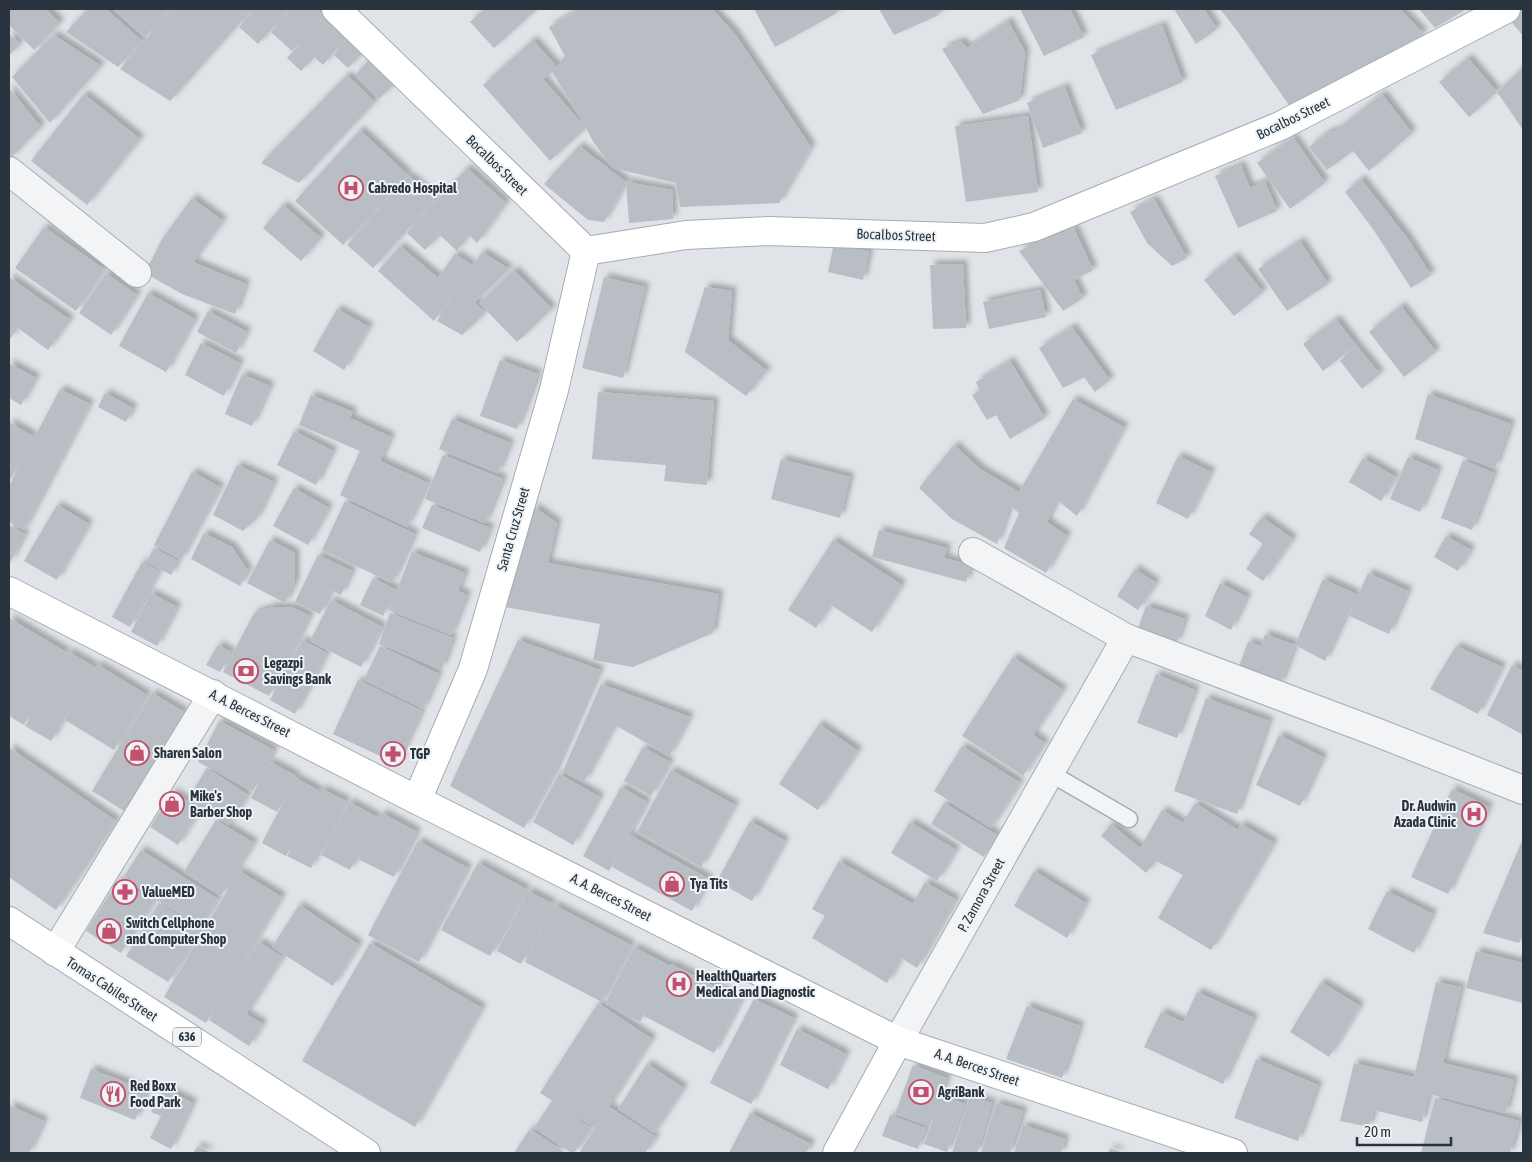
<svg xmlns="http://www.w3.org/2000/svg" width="1532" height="1162" viewBox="0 0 1532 1162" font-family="'Asap Condensed',sans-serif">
  <defs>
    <filter id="shadow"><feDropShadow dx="4.5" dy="-4.5" stdDeviation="2.5" flood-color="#0004"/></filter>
  </defs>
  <rect width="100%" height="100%" fill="#e0e4e8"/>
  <g fill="#b8bec4" fill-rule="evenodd" filter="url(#shadow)">
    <polygon points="9,9 46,9 60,23 34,50 9,25"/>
    <polygon points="88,9 106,9 142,41 118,67 66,32"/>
    <polygon points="113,9 167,9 169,10 145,37"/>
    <polygon points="172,9 252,9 170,101 120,69"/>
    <polygon points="255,9 290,9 258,44 239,27"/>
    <polygon points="292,9 317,9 324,15 292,51 271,32"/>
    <polygon points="485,9 537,9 494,48 470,22"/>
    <path d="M579 9H712L735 34 811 147 779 203 680 207 676 183 613 168 594 143 586 128 550 161 483 85 533 40 557 67 565 56 549 27ZM552 72 586 128 543 79Z"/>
    <polygon points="754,9 835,9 837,13 775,47"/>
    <polygon points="879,9 936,9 939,15 894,35"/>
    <polygon points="1020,9 1070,9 1084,37 1044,56"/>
    <polygon points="1174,9 1204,9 1217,29 1196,44"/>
    <polygon points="1220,9 1400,9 1424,34 1291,108 1238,32"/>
    <polygon points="1419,9 1466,9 1435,28"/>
    <polygon points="1523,11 1523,36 1509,19"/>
    <polygon points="326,16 348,36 323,65 314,57 301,71 287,58"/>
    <polygon points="1008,21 1025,52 1020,100 983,114 942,49 961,41 967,48"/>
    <polygon points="1162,25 1183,82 1116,110 1091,55"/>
    <polygon points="9,34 20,44 9,56"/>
    <polygon points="54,35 101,66 50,123 12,77"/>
    <polygon points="349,38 364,52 348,68 334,55"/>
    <polygon points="1468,58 1497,92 1469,117 1439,82"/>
    <polygon points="370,59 395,83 379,99 355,75"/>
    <polygon points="1523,68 1523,130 1497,92"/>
    <polygon points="347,75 375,102 299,183 261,163"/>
    <polygon points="1065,87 1082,133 1043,148 1027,103"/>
    <polygon points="9,88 41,127 9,160"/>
    <polygon points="84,94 140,139 87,205 31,161"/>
    <polygon points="1382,94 1412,133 1369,171 1353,151 1327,170 1309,147 1327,133 1337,130"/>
    <polygon points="1028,116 1038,192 966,202 955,126"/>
    <polygon points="360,130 408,175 343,245 295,201"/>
    <polygon points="1293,137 1325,183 1290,209 1257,163"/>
    <polygon points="579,146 626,182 604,222 588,220 544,184"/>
    <polygon points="1241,165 1250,188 1265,181 1277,211 1238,228 1215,176"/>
    <polygon points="467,168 506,203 477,243 469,235 457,251 440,235 425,250 407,233"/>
    <polygon points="409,176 435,199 373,268 347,245"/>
    <polygon points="1361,179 1408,239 1431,275 1411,288 1373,229 1345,192"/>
    <polygon points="626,182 672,190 673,219 629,223"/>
    <polygon points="192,198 223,221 193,262 246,284 235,314 182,294 145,273 162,239"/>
    <polygon points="1154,199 1187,258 1172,266 1147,243 1130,212"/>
    <polygon points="283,205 321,238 301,261 263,228"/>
    <polygon points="44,227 104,269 76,311 15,268"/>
    <polygon points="1074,228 1093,270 1074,280 1083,298 1063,311 1019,251"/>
    <polygon points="1300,241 1328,284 1287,311 1258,269"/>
    <polygon points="834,243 869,252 863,280 828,272"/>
    <polygon points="400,246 438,278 455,254 472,265 434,321 378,271"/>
    <polygon points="482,252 509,269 475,302 485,313 462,335 437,321"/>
    <polygon points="1234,256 1263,292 1234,316 1204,280"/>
    <polygon points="963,264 966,328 933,329 930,265"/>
    <polygon points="514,270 552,309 517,342 479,303"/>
    <polygon points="106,273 137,295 111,335 79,313"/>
    <polygon points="9,277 70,320 48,350 18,328 9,340"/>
    <polygon points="604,277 645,287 623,378 582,368"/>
    <polygon points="705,287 732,291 728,340 767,371 746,396 685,352"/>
    <polygon points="1040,290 1046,317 989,329 983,302"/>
    <polygon points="148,293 195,319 166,372 119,346"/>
    <polygon points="1401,306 1436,352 1404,377 1369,332"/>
    <polygon points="337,309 369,327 344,370 313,351"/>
    <polygon points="208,311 247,332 236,353 197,332"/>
    <polygon points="1336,319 1356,345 1323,371 1303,344"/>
    <polygon points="1072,327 1110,380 1095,392 1084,377 1063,388 1039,348"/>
    <polygon points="201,343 240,363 224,396 185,375"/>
    <polygon points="1356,345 1380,374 1362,389 1340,361"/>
    <polygon points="500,360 538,374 517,429 480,416"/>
    <polygon points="1010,361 1045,418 1010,439 996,415 987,420 972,395 980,390 976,382"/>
    <polygon points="9,363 36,378 21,405 9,398"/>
    <polygon points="242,374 270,386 252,426 225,414"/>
    <polygon points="60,389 90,404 24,530 9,522 9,486"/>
    <polygon points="598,392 714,401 707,485 664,481 666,465 592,459"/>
    <polygon points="105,393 133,408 126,422 98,407"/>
    <polygon points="1428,394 1511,424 1495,468 1415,439"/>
    <polygon points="311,395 353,412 350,418 391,437 380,461 428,483 407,527 340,495 360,451 299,425"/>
    <polygon points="1073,399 1124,427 1077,516 1057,500 1047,522 1067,536 1046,573 1004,548 1019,513 1010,506 997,544 952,519 919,488 954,445 980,469 1019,492"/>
    <polygon points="452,419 510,443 498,473 439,449"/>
    <polygon points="9,422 33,436 9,482"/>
    <polygon points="294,431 333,451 316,485 277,465"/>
    <polygon points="443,455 503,479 485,523 425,499"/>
    <polygon points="1178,456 1211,472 1188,519 1156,503"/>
    <polygon points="1408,457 1438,470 1420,512 1390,499"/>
    <polygon points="1363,458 1396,477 1381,501 1349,482"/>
    <polygon points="781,459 850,477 840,518 771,499"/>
    <polygon points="1463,460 1494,473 1472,530 1441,518"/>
    <polygon points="237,465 274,482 257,518 243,531 213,515"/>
    <polygon points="192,472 220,487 181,560 154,545"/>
    <polygon points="294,488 329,508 308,545 273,526"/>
    <polygon points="345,501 415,534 392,583 322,550"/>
    <polygon points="57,505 89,524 57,580 24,561"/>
    <polygon points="432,505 490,528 480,552 422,528"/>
    <polygon points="534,507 557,523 548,563 719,594 713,633 633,667 593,660 600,624 505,607"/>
    <polygon points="1262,517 1293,539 1263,581 1246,569 1263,544 1249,534"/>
    <polygon points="9,525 25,534 9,565"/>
    <polygon points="879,530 947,548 944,558 971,565 966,582 872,557"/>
    <polygon points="204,533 232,547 248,571 240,586 191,559"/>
    <polygon points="1446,536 1471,550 1458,571 1434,557"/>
    <polygon points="270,540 295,553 295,583 285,603 247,583"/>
    <polygon points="833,540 902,585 872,632 831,605 816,628 788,610"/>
    <polygon points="154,548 178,561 171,575 146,562"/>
    <polygon points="412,552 465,573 458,591 467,595 451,635 389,610"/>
    <polygon points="318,555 352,571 341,595 331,590 320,614 295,602"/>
    <polygon points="142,562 159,571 130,627 112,617"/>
    <polygon points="1135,569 1156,583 1138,610 1117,596"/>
    <polygon points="1368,573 1408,591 1389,634 1349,616"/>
    <polygon points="373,578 396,590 383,616 360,605"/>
    <polygon points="1323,579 1356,594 1325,661 1295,645"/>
    <polygon points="1220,583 1247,597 1231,630 1205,616"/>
    <polygon points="151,593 177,607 157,646 131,632"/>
    <polygon points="331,600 382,627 361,667 310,641"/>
    <polygon points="1146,606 1185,619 1176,644 1137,631"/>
    <polygon points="273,607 294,608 310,616 269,696 223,672 254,613"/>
    <polygon points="390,613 453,638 442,669 379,644"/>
    <polygon points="9,618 66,652 24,725 9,716"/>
    <polygon points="1265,634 1295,645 1280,685 1238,669 1248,642 1261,646"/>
    <polygon points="302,640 327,653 295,714 270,700"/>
    <polygon points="518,640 600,670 555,772 524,828 450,786"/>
    <polygon points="218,645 231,652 220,672 206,665"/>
    <polygon points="380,646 439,674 423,709 364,680"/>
    <polygon points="1456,646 1502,667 1478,714 1430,689"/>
    <polygon points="69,652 95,667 51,741 25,726"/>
    <polygon points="1013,657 1063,690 1033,735 1045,743 1023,776 962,736"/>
    <polygon points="98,665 147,695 114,750 65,720"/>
    <polygon points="1512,665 1523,671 1523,735 1487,715"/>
    <polygon points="1156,674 1195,690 1177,738 1137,723"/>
    <polygon points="358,680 422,711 397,764 333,734"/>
    <polygon points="601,684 690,717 669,756 615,725 584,782 563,771"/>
    <polygon points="152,693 184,712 124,811 92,791"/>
    <polygon points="1206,698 1269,721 1237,814 1174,791"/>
    <polygon points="219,721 274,750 253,791 198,762"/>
    <polygon points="819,724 858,751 818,810 779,784"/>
    <polygon points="1279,735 1323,757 1300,806 1256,785"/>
    <polygon points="962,746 1020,783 991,828 934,791"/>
    <polygon points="643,747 670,762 651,796 624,781"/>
    <polygon points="10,748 116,821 56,910 9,877 9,750"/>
    <polygon points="270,762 296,776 277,812 251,798"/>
    <polygon points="207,768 248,795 229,825 188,799"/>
    <polygon points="671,770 735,805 701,867 637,832"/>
    <polygon points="559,774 600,797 573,845 533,822"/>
    <polygon points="296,778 319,791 286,856 262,843"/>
    <polygon points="621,787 647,802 609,871 583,856"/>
    <polygon points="322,789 346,801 311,868 287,856"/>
    <polygon points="1452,789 1489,807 1448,894 1411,877"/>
    <polygon points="173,792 200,809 178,845 150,827"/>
    <polygon points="349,802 377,817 350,870 321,855"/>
    <polygon points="944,803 997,835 984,857 931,824"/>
    <polygon points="1195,803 1238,830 1241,824 1274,843 1211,950 1158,918 1183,875 1156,861 1146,873 1101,836 1111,824 1140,848 1162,810 1183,823"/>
    <polygon points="382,813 417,832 394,877 358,859"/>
    <polygon points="216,820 254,843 221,896 184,872"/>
    <polygon points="750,821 785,841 752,901 717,881"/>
    <polygon points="910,822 956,850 937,881 891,853"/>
    <polygon points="630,835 709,879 692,911 612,867"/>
    <polygon points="418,841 468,868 419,962 368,935"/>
    <polygon points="1521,843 1523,844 1523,934 1519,943 1483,933"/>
    <polygon points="141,850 218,899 200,927 123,878"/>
    <polygon points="839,861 913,904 925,882 956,900 917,968 901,958 887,983 812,938 825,916 812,909"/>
    <polygon points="478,863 526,889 490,956 441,930"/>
    <polygon points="239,871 282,897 206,1023 164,997"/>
    <polygon points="1034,871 1086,903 1067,938 1014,906"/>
    <polygon points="119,879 154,901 121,953 86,931"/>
    <polygon points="528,891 552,903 521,964 497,951"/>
    <polygon points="1387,891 1433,914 1414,953 1368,929"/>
    <polygon points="159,903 201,930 168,982 126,956"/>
    <polygon points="299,905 359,945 333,986 272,947"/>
    <polygon points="554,905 631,945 602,1002 525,962"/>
    <polygon points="259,942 283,957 246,1014 263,1024 249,1046 209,1020"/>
    <polygon points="370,943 482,1008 415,1127 302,1061"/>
    <polygon points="634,947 670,966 671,964 741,1000 714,1053 644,1016 648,1006 640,1022 605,1004"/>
    <polygon points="1476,951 1523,963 1523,1003 1466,988"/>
    <polygon points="1321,982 1360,1006 1329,1057 1290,1032"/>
    <polygon points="1436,982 1461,987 1443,1063 1514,1080 1506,1113 1429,1094 1422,1122 1374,1110 1369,1127 1340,1121 1354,1063 1414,1077"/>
    <polygon points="1197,992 1254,1018 1223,1084 1144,1047 1161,1012 1183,1022"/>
    <polygon points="754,999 794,1018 751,1104 710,1083"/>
    <polygon points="598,1003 652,1039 595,1128 540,1093"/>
    <polygon points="1027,1006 1080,1026 1062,1078 1006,1059"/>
    <polygon points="797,1029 846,1054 828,1089 780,1065"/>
    <polygon points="1256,1059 1318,1085 1298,1141 1234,1118"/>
    <polygon points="647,1064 684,1088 654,1133 618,1109"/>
    <polygon points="913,1065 947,1078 929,1126 895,1114"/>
    <polygon points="91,1069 147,1091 135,1120 80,1098"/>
    <polygon points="163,1088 193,1103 171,1149 150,1138 161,1116 151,1112"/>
    <polygon points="942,1095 965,1104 947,1152 924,1144"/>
    <polygon points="970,1096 992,1103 977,1153 952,1153"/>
    <polygon points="1435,1098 1519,1121 1510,1153 1421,1153"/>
    <polygon points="552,1101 591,1128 574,1153 572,1153 534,1128"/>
    <polygon points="996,1103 1023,1111 1010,1153 981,1153"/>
    <polygon points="9,1105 44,1121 29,1153 9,1153"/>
    <polygon points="609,1107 656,1137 645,1153 579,1153"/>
    <polygon points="750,1113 811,1144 806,1153 729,1153"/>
    <polygon points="890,1115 926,1128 918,1149 882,1136"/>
    <polygon points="1023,1125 1065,1139 1061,1153 1014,1153"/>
    <polygon points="530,1129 566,1153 514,1153"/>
    <polygon points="198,1146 211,1153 193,1153"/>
    <polygon points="1110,1148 1123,1153 1108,1153"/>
  </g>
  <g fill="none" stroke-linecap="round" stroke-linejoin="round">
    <defs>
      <polyline id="lane" points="1050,773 1129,819"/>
      <g id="street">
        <polyline points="9,171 137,273"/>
        <polyline points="973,552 1126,638 1376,732 1523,790"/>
        <polyline points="55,952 213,694"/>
        <polyline points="898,1041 1126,638"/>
      </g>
      <g id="secondary">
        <polyline points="336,9 586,251 686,235 768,231 985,238 1034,227 1280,126 1506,9"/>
        <polyline points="9,591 417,800 898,1041 1233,1153"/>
        <polyline points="417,800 473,669 554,390 586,251"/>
        <polyline points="837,1153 898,1041"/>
      </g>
      <polyline id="primary" points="9,921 366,1153"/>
    </defs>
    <use href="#lane" stroke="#a6acb2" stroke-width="19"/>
    <use href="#street" stroke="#a6acb2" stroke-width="30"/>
    <use href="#secondary" stroke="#a6acb2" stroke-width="30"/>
    <use href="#primary" stroke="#a1aab2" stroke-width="30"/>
    <use href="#lane" stroke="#f2f4f6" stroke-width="16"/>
    <use href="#street" stroke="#f2f4f6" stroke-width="28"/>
    <use href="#secondary" stroke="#fff" stroke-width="28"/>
    <use href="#primary" stroke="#fff" stroke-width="28"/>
  </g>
  <defs>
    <symbol id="hospital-ring" viewBox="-11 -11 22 22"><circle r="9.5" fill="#eff3f5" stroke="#c1516f" stroke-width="1.5"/><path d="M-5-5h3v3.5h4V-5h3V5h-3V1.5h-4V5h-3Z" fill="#c1516f"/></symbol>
    <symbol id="bank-ring" viewBox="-11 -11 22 22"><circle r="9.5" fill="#eff3f5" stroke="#c1516f" stroke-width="1.5"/><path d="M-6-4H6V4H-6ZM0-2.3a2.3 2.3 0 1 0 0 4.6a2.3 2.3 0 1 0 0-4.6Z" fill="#c1516f"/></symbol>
    <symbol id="shop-ring" viewBox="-11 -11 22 22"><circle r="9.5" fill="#eff3f5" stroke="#c1516f" stroke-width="1.5"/><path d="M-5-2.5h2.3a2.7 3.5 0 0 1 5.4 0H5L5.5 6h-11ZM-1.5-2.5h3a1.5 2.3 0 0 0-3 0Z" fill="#c1516f"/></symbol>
    <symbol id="pharmacy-ring" viewBox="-11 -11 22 22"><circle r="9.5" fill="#eff3f5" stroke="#c1516f" stroke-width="1.5"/><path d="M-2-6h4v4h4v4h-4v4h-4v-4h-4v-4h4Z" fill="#c1516f"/></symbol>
    <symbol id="restaurant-ring" viewBox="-11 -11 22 22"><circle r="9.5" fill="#eff3f5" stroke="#c1516f" stroke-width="1.5"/><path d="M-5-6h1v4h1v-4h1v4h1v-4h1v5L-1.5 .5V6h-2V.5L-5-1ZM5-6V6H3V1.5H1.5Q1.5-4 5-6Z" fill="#c1516f"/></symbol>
  </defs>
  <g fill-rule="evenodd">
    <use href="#hospital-ring" x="337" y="174" width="28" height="28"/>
    <use href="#bank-ring" x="232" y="657" width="28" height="28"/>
    <use href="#shop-ring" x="123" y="739" width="28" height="28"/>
    <use href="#pharmacy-ring" x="379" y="740" width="28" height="28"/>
    <use href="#shop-ring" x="158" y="790" width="28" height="28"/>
    <use href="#hospital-ring" x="1460" y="800" width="28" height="28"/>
    <use href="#shop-ring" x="658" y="870" width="28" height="28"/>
    <use href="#pharmacy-ring" x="111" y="878" width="28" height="28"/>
    <use href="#shop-ring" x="95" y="917" width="28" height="28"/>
    <use href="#hospital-ring" x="665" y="970" width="28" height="28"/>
    <use href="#bank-ring" x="907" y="1078" width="28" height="28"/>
    <use href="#restaurant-ring" x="99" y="1080" width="28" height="28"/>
  </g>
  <g text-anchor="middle" stroke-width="4" stroke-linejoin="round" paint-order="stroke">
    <rect fill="#eff3f5" stroke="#656d75" stroke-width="1" x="173" y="1027.5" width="28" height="19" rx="4"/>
    <g font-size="12" font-weight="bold" fill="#2a343e">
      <text x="187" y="1041">636</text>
    </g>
    <g font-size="14" fill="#2a343e" stroke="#eff3f5">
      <text transform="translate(1293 118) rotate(-26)" y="5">Bocalbos Street</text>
      <text transform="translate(497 165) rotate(44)" y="5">Bocalbos Street</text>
      <text transform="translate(896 235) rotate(2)" y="5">Bocalbos Street</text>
      <text transform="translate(513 529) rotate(-74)" y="5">Santa Cruz Street</text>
      <text transform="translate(250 713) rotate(27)" y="5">A. A. Berces Street</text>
      <text transform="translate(981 895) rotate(-61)" y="5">P. Zamora Street</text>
      <text transform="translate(611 897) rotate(27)" y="5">A. A. Berces Street</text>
      <text transform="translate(112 989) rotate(33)" y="5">Tomas Cabiles Street</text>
      <text transform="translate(977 1067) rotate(19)" y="5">A. A. Berces Street</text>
    </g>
    <g font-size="14" font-weight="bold" fill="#2a343e" stroke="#eff3f5" text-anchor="start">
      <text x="368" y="193">Cabredo Hospital</text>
      <text x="264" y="668">Legazpi<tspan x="264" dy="16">Savings Bank</tspan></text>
      <text x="154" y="758">Sharen Salon</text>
      <text x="410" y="759">TGP</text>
      <text x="190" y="801">Mike's<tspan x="190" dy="16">Barber Shop</tspan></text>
      <text x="1456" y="811" text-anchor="end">Dr. Audwin<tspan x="1456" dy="16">Azada Clinic</tspan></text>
      <text x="690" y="889">Tya Tits</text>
      <text x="142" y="897">ValueMED</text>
      <text x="126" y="928">Switch Cellphone<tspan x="126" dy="16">and Computer Shop</tspan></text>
      <text x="696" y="981">HealthQuarters<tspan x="696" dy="16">Medical and Diagnostic</tspan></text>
      <text x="130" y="1091">Red Boxx<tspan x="130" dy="16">Food Park</tspan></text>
      <text x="938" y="1097">AgriBank</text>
    </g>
  </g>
  <rect width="1532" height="1162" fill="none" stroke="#2a343e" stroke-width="20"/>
  <path d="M1357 1137v8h94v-8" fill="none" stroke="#2a343e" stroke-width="2.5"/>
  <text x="1364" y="1137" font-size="15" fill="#2a343e" stroke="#eff3f5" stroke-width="4" paint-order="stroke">20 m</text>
</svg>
